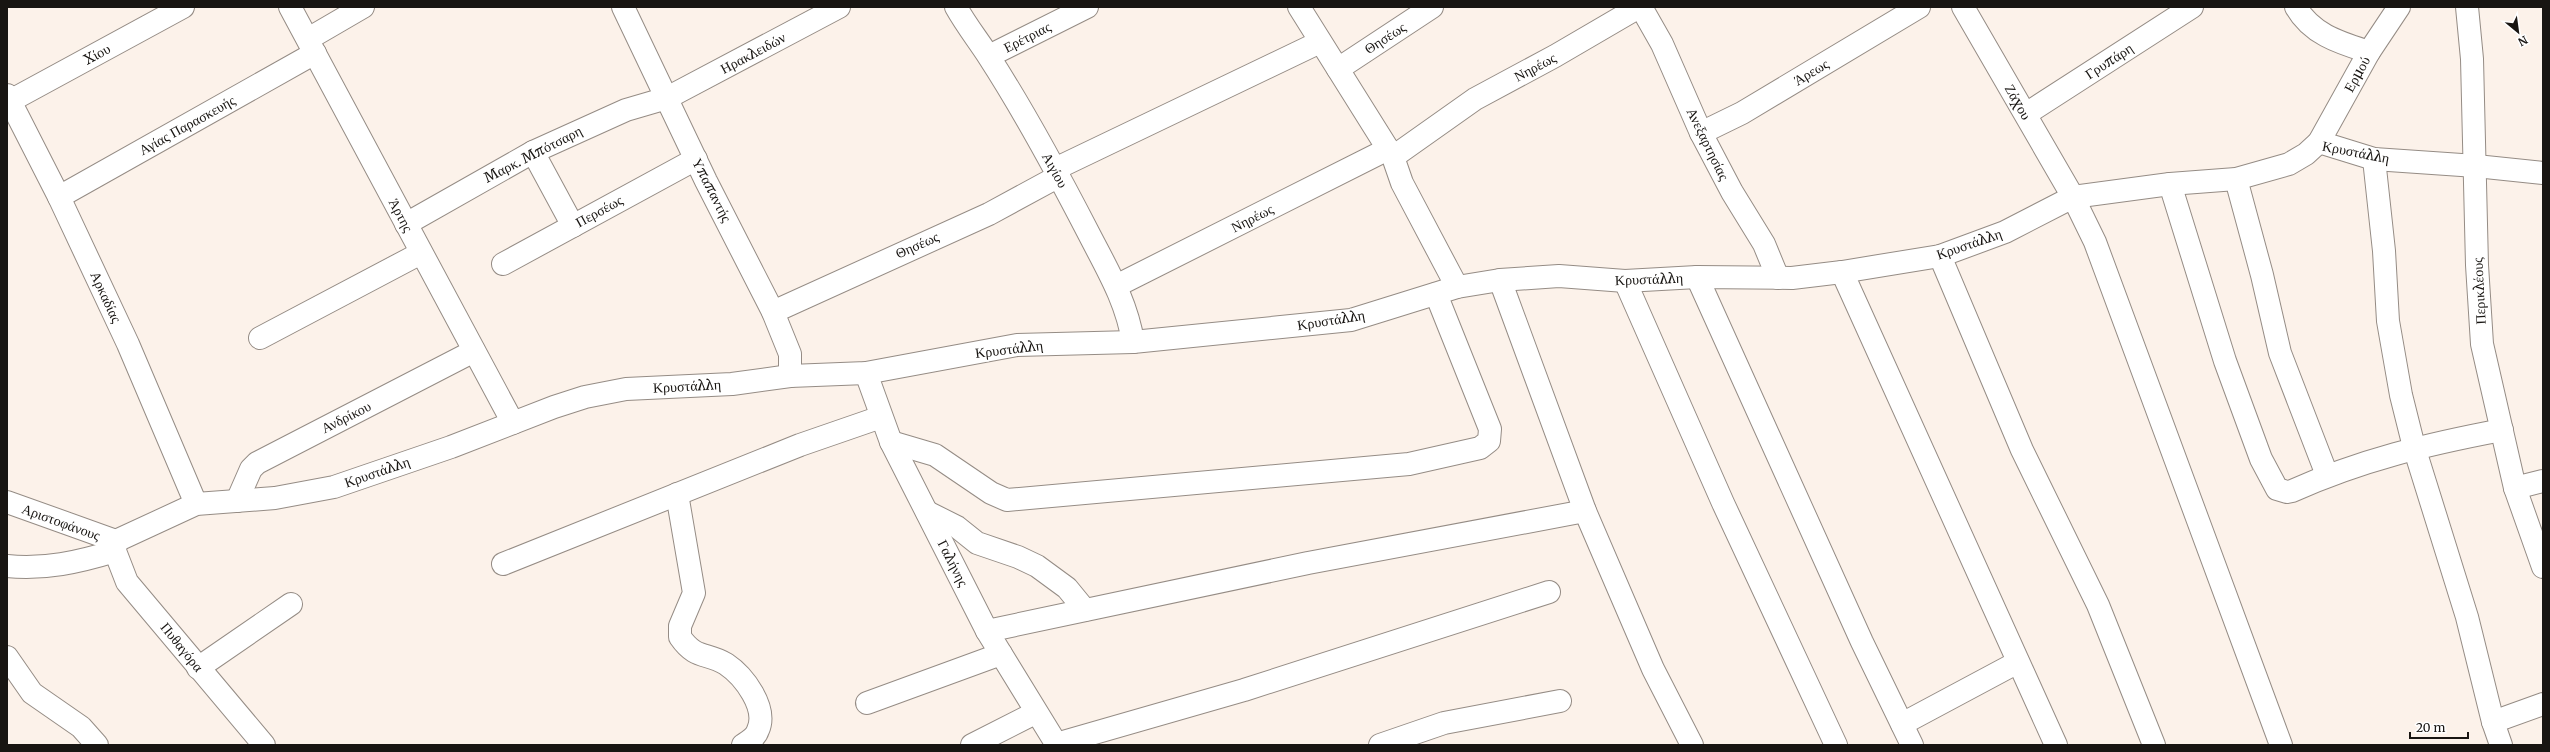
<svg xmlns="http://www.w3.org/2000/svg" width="2550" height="752" viewBox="0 0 2550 752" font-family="Merriweather,serif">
  <rect width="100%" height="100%" fill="#fcf2ea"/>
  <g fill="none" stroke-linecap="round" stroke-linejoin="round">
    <defs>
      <g id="minor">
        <polyline points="290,7 513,423"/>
        <polyline points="623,7 706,181 773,312 790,354 790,376"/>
        <path d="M956 7C966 25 978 40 989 57 1026 114 1058 174 1089 234 1107 269 1127 302 1133 342"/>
        <polyline points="1299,7 1393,157 1402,183 1457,287"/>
        <polyline points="1641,7 1662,44 1701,133 1732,192 1764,244 1778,278"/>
        <polyline points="1963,7 2073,197 2095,242 2281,745"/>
        <path d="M2296 7C2312 35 2341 43 2369 52"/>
        <polyline points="2467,7 2472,59 2477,265 2482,344 2515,488 2543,567"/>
        <polyline points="308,39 363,7"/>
        <polyline points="989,56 1087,7"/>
        <polyline points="1338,69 1432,7"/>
        <polyline points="7,95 59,197 128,344 196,504"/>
        <polyline points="10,101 183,7"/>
        <polyline points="2026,114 2192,7"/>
        <polyline points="1701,133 1742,113 1919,7"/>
        <polyline points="2319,142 2374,159 2476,166 2543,173"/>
        <polyline points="533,152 573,226"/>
        <polyline points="1393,157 1475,99 1555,56 1639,7"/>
        <polyline points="2374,159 2384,251 2388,321 2401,395 2414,447 2467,617 2493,722 2501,745"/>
        <polyline points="1055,169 1320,42"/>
        <polyline points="2236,179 2262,275 2280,353 2327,475"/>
        <path d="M2170 184 2225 361 2261 459 2277 489 2287 492 2292 491C2361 460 2428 444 2502 430"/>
        <polyline points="59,197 315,53"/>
        <polyline points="406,224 533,152 626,110 667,98 839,7"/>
        <polyline points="1940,256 2022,450 2098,605 2154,745"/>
        <polyline points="503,264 696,159"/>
        <polyline points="1842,272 2056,745"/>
        <polyline points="1697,277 1862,642 1912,745"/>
        <polyline points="1500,280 1585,511 1653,669 1692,745"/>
        <polyline points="1625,281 1723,503 1836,745"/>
        <polyline points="1116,286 1388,149"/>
        <polyline points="773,312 989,214 1059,176"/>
        <polyline points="260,338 421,253"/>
        <polyline points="866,373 891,442 987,631 1057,745"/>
        <polyline points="891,442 935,455 991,493 1007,500 1409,464 1480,448 1489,441 1490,429 1436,294"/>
        <polyline points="2515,488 2543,481"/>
        <path d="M677 494 694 593 680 626V637C696 660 706 652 726 664 744 676 768 708 758 730 756 737 749 741 743 745"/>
        <polyline points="237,501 251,469 257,463 474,351"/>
        <polyline points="7,502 116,541"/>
        <polyline points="927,512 957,527 977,543 1018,557 1037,566 1067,588 1085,610"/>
        <polyline points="116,541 196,504 275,498 334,487 451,447 554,407 585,397 626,389 732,384 790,376 866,373 1017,345 1133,342 1351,320 1457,287 1500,280 1559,276 1625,281 1697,277 1792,278 1842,272 1940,256 2005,232 2073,197 2170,184 2236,179 2289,164 2306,154 2319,142 2369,52 2399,7"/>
        <polyline points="116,541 115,551 127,582 264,745"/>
        <polyline points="503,564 800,445 881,417"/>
        <path d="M7 566C44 570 79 562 115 551"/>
        <polyline points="987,631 1308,563 1585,511"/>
        <polyline points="7,657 32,693 81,727 97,745"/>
        <polyline points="198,668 291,604"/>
        <polyline points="867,703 1001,654"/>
        <polyline points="2493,722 2543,704"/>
        <polyline points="1902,724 2018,662"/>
        <polyline points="1056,744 1244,690 1549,592"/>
        <polyline points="972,745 1035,713"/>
        <polyline points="1380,745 1444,723 1560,701"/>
      </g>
    </defs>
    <use href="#minor" stroke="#958c85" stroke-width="24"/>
    <use href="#minor" stroke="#fff" stroke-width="22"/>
  </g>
  <g text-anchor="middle" stroke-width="3.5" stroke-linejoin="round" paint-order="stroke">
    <g font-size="14" fill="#181512" stroke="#fff">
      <text transform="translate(1027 37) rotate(-27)" y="5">Ερέτριας</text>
      <text transform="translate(1385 38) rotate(-33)" y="5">Θησέως</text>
      <text transform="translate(753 53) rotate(-28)" y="5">Ηρακλειδών</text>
      <text transform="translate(97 54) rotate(-29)" y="5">Χίου</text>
      <text transform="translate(2109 61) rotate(-33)" y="5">Γρυπάρη</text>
      <text transform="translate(1535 67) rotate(-28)" y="5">Νηρέως</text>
      <text transform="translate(1811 72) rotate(-31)" y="5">Άρεως</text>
      <text transform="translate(2357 74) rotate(-61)" y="5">Ερμού</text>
      <text transform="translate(2018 102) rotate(60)" y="5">Ζάχου</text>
      <text transform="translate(187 125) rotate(-29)" y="5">Αγίας Παρασκευής</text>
      <text transform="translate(1708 144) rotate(64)" y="5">Ανεξαρτησίας</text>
      <text transform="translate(2356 152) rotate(11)" y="5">Κρυστάλλη</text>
      <text transform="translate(533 154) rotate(-27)" y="5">Μαρκ. Μπότσαρη</text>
      <text transform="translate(1055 170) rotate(61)" y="5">Αιγίου</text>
      <text transform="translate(712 190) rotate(63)" y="5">Υπαπαντής</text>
      <text transform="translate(599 211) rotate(-29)" y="5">Περσέως</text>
      <text transform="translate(401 215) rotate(62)" y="5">Άρτης</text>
      <text transform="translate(1252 218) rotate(-27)" y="5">Νηρέως</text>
      <text transform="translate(1969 244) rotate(-19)" y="5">Κρυστάλλη</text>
      <text transform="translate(917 245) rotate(-24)" y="5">Θησέως</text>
      <text transform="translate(1649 279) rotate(-2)" y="5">Κρυστάλλη</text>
      <text transform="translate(2479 291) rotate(-93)" y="5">Περικλέους</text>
      <text transform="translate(106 297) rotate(65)" y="5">Αρκαδίας</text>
      <text transform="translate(1331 320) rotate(-9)" y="5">Κρυστάλλη</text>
      <text transform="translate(1009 349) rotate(-7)" y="5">Κρυστάλλη</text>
      <text transform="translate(687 386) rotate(-3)" y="5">Κρυστάλλη</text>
      <text transform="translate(346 417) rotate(-27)" y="5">Ανδρίκου</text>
      <text transform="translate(377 472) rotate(-19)" y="5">Κρυστάλλη</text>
      <text transform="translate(61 522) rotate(20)" y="5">Αριστοφάνους</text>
      <text transform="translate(953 563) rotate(63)" y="5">Γαλήνης</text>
      <text transform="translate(182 647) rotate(51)" y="5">Πυθαγόρα</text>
    </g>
  </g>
  <rect width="2550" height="752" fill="none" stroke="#181512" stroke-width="16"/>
  <g transform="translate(2518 32) rotate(151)" stroke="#ffffff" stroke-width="3" paint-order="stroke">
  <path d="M0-3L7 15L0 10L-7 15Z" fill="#181512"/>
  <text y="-6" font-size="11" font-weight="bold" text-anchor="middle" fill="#181512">N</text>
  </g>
  <path d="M2410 732v6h58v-6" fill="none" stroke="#181512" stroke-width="2"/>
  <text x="2416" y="732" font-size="12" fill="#181512" stroke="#ffffff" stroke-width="3" paint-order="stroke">20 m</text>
</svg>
